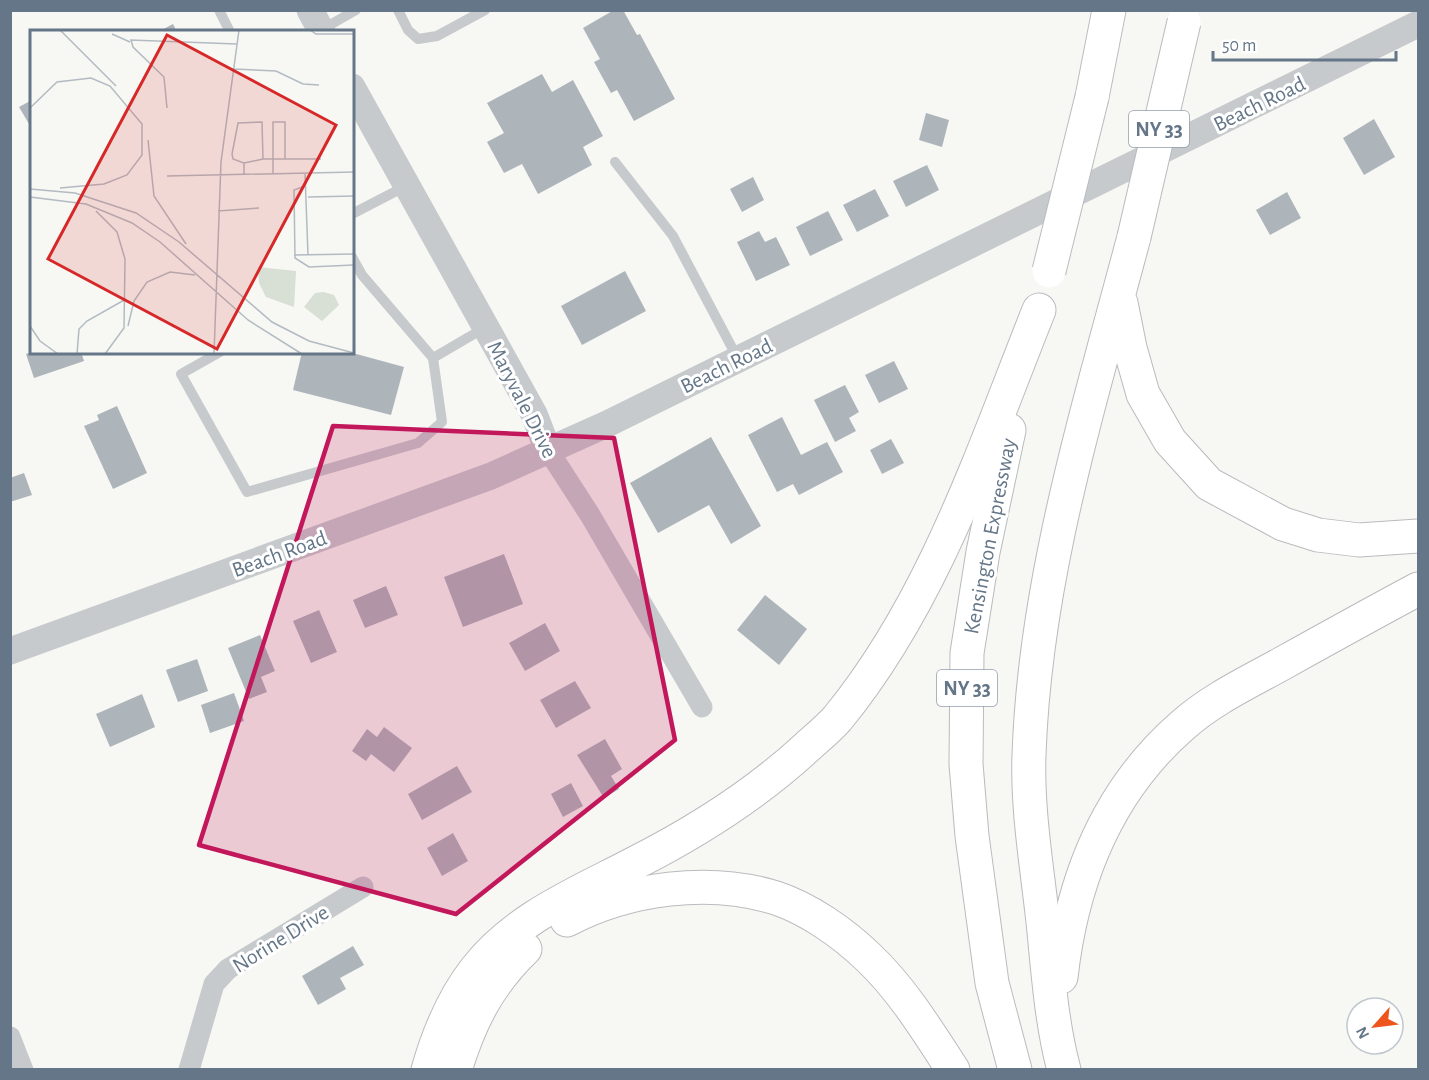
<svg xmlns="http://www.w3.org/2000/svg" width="1429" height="1080" viewBox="0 0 1429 1080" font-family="'Alegreya Sans',sans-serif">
  <rect width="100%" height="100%" fill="#f7f7f3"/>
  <g fill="#adb5bb">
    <polygon points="614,10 623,10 637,35 640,34 675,99 634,121 617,90 611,93 594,62 600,59 583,28"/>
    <polygon points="173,24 177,32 158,32"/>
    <polygon points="542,74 552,92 573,80 603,136 583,147 592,165 538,194 522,164 504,173 487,142 504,133 487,103"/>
    <polygon points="32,100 32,129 19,107"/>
    <polygon points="926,113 949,120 942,147 919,140"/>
    <polygon points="1374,119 1395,157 1364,175 1343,138"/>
    <polygon points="927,165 939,190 906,207 893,181"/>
    <polygon points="753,177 764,200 742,212 730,189"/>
    <polygon points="875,189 889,216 857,232 843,205"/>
    <polygon points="1287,192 1301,218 1270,235 1256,210"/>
    <polygon points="828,211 843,240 810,256 796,227"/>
    <polygon points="759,231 765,242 776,237 790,265 756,281 737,242"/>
    <polygon points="625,271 646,311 582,345 561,306"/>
    <polygon points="31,352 81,352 84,361 34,378 26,354"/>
    <polygon points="302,352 349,352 404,367 391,415 293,390"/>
    <polygon points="894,361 908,389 879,403 865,375"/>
    <polygon points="845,385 859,412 849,418 856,431 835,442 814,400"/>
    <polygon points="117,406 147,473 113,489 84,426 99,420 97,415"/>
    <polygon points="782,417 801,455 827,442 843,472 799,495 793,484 777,492 748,435"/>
    <polygon points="711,437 761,526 731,544 709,505 658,533 630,483"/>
    <polygon points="891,439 904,463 882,474 870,450"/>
    <polygon points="24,473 32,495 10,502 10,478"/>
    <polygon points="504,554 523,604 463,627 444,577"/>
    <polygon points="386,586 398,615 365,628 353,600"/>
    <polygon points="765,595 807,629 779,665 737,630"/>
    <polygon points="319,610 337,652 311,663 293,621"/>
    <polygon points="545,623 560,651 525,671 509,643"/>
    <polygon points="260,635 275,671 261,677 267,692 249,699 228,648"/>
    <polygon points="197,659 208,691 178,702 166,670"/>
    <polygon points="575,681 591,708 556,728 540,700"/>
    <polygon points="234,693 244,721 210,733 201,705"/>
    <polygon points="142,694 155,727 110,747 96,714"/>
    <polygon points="384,727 412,748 394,772 371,754 366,761 352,751 367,729 377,737"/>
    <polygon points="605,739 622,769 611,776 619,789 604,798 577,755"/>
    <polygon points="457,766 472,792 422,820 408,794"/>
    <polygon points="571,783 583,806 563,817 551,794"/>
    <polygon points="453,833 468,861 442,876 427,848"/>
    <polygon points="353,946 364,965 340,978 346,989 318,1005 302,976"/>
  </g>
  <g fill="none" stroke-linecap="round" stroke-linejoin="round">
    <defs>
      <g id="motorway">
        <polyline points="1092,97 1109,10"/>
        <polyline points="1121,303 1130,348 1143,394 1170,441 1209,484 1283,524 1318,535 1359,540 1418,536"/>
        <polyline points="1009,430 983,552 967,653 966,764 972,836 992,983 1015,1070"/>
        <path d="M567 920C628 888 709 877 776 898 809 909 843 933 868 957 902 989 927 1030 953 1070"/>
        <path d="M1061 977C1072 880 1108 790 1183 725 1212 699 1249 682 1283 663 1328 638 1373 613 1418 589"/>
        <path d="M428 1070C438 1035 453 998 476 969 517 917 578 893 635 863 698 831 755 795 807 747 817 738 828 729 837 719 934 601 983 450 1039 310"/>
        <path d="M455 1070C470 1021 488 985 525 949"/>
        <path d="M1064 1070C1051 1021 1048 971 1043 922 1037 867 1027 810 1029 755 1035 578 1089 407 1134 237"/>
      </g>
    </defs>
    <use href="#motorway" stroke="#b8bcbf" stroke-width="35"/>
    <g stroke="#c6cacd" stroke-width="10">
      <polyline points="219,10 230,32"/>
      <polyline points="398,10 408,30 418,39 437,36 485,10"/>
      <polyline points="321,30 356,10"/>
      <polyline points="615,162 673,236 738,359"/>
      <polyline points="352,214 406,186"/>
      <polyline points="352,257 362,275 433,358"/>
      <polyline points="220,352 181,374 247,492 418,443 442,422 433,358 486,327"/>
    </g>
    <g stroke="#c6cacd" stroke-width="21">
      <polyline points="548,450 590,515 702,707"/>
      <polyline points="10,1037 23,1070"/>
      <polyline points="189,1070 214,984 228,969 363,887"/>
    </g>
    <g stroke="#c6cacd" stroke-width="27">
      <polyline points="310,10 322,32"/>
      <polyline points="352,87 534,414 548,450"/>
      <polyline points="10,651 491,476 607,424 1418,24"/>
    </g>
    <use href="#motorway" stroke="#fff" stroke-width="33"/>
    <defs>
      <g id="motorway-bridge">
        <polyline points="1134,237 1184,22"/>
        <polyline points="1049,271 1092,97"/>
      </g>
    </defs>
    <use href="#motorway-bridge" stroke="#b8bcbf" stroke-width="35" stroke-linecap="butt"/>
    <use href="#motorway-bridge" stroke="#fff" stroke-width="33"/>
  </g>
  <path fill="#c2185b" fill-opacity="0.2" stroke="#c2185b" stroke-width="4.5" stroke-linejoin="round" d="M333 426 614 438 675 740 456 914 199 845Z"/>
  <g text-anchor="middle" stroke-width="6" stroke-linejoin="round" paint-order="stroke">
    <g fill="#fff" stroke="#929fab" stroke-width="1.5">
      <rect x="1129" y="111" width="60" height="36" rx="4.5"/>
      <rect x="937" y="670" width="60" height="36" rx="4.5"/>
    </g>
    <g font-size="21" font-weight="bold" fill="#647687">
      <text x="1159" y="136">NY 33</text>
      <text x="967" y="695">NY 33</text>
    </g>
    <g font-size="22" fill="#647687" stroke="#fff">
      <text transform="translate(1259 103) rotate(-26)" y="8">Beach Road</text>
      <text transform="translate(726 365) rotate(-26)" y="8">Beach Road</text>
      <text transform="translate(523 399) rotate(63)" y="8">Maryvale Drive</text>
      <text transform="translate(989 536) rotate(-79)" y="8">Kensington Expressway</text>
      <text transform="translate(279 553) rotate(-20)" y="8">Beach Road</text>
      <text transform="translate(280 938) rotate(-32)" y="8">Norine Drive</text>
    </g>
  </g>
  <g transform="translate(30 30)">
    <rect width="324" height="324" fill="#f7f7f3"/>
    <path d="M228 237 266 241 264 277 236 267 229 253ZM294 262 304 265 309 275 292 291 274 277 285 263Z" fill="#d8dfd4"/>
    <path fill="none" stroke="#b3bbc2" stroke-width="1.5" d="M30 0 86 56M280 0 286 4H324M82 4 100 12M204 39 246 41 273 54 289 55M0 78 27 52 61 48 80 56 112 94V125L97 145 74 154 30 158M137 78 134 47 103 17 101 10 207 14M118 110 124 166 156 214M214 133 233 129H291M243 143V92H255V129M275 143 278 225M214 144V133L203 129 202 124 208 93 232 92 233 129M137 146 324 142M275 156 264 160 265 228 279 237 324 235M0 159 45 163 106 183 149 212 242 292 279 311 324 323M0 167 56 174 102 193 130 212 218 290 272 324M278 167 324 166M66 181 87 202 95 229 94 298 75 324M188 181 229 178M264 225 324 224M0 296 10 311 28 324M98 296 104 271 117 252 140 242 165 245M47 324 49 299 57 291 96 269M184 324 191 132 209 0"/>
    <path fill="#d62828" fill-opacity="0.15" stroke="#d62828" stroke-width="3" d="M137 5 306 95 187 319 18 229Z"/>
    <rect width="324" height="324" fill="none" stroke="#647687" stroke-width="3"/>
  </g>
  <rect width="1429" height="1080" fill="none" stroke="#647687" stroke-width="24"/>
  <g transform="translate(1375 1026) rotate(242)"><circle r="28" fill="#ffffff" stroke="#c1c8cf" stroke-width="1.5"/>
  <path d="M0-4.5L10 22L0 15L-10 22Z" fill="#ee551c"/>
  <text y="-9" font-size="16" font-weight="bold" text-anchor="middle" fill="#647687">N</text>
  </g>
  <path d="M1213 51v9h183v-9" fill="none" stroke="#647687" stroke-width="3"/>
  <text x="1222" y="51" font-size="18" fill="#647687" stroke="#ffffff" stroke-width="4.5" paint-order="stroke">50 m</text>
</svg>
